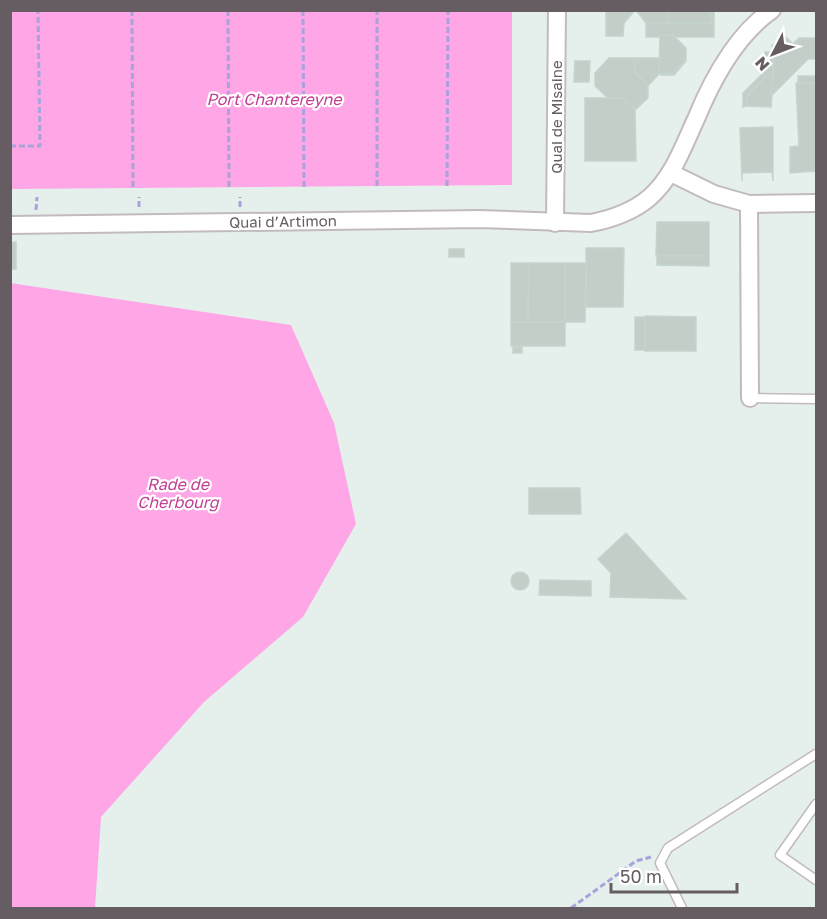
<svg xmlns="http://www.w3.org/2000/svg" width="827" height="919" viewBox="0 0 827 919" font-family="'Golos Text',sans-serif">
  <rect width="100%" height="100%" fill="#e5f0ec"/>
  <g fill="#ffa6e6">
    <polygon points="10,11 512,11 512,185 11,189"/>
    <polygon points="10,283 291,325 334,423 356,524 303,617 204,702 101,817 95,908 11,908"/>
  </g>
  <g fill="#c3cec9" stroke="#c3d5cd" stroke-width="1.5">
    <polygon points="606,10 635,10 624,23 623,36 606,36"/>
    <polygon points="636,10 668,10 668,23 647,23"/>
    <polygon points="636,10 647,23 711,23 711,10 714,10 714,37 646,37 646,23"/>
    <rect x="668" y="10" width="43" height="13"/>
    <polygon points="660,35 673,35 686,48 686,61 673,73 659,74"/>
    <polygon points="786,37 793,44 799,38 816,38 816,59 808,59 772,95 771,107 774,45 779,45"/>
    <polygon points="772,45 774,45 771,107 747,106 747,95 766,76 757,67 757,59 765,59 765,52 772,52"/>
    <polygon points="609,58 635,58 635,72 648,86 648,98 635,110 622,98 608,98 595,86 595,73"/>
    <polygon points="635,58 660,58 659,74 648,86 635,72"/>
    <polygon points="575,61 590,61 589,82 574,82"/>
    <polygon points="686,61 674,75 660,75 673,73"/>
    <polygon points="763,73 766,76 747,95 747,106 743,107 743,93"/>
    <rect x="798" y="76" width="18" height="7"/>
    <polygon points="796,83 816,83 816,171 790,173 790,147 799,146"/>
    <polygon points="585,98 622,98 635,110 636,161 585,161"/>
    <polygon points="773,127 773,181 772,172 742,173 742,181 740,128"/>
    <polygon points="657,222 709,222 709,256 656,256"/>
    <polygon points="16,242 16,269 10,269 10,243"/>
    <polygon points="586,248 624,248 623,307 586,307"/>
    <rect x="449" y="249" width="15" height="8"/>
    <polygon points="657,256 709,256 709,266 657,265"/>
    <polygon points="511,263 529,263 528,322 511,322"/>
    <polygon points="529,263 565,263 565,322 528,322"/>
    <polygon points="565,263 586,263 585,322 565,322"/>
    <polygon points="645,316 696,317 696,351 645,351"/>
    <rect x="635" y="317" width="10" height="33"/>
    <rect x="511" y="322" width="54" height="24"/>
    <rect x="513" y="347" width="9" height="6"/>
    <polygon points="529,488 580,488 581,514 529,514"/>
    <polygon points="626,533 686,599 610,597 611,573 598,559"/>
    <circle cx="520" cy="581" r="9"/>
    <polygon points="540,580 591,581 591,596 539,595"/>
  </g>
  <g fill="none" stroke-linecap="round" stroke-linejoin="round">
    <defs>
      <g id="lane">
        <polyline points="750,398 816,399"/>
        <polyline points="816,804 780,855 816,880"/>
        <polyline points="682,908 660,863 668,848 816,754"/>
      </g>
      <g id="street">
        <polyline points="671,173 714,194 749,204 816,203"/>
        <polyline points="749,204 750,398"/>
        <polyline points="555,223 557,10"/>
        <path d="M10 225 479 219 591 223C612 219 632 212 649 198 673 177 683 147 696 119 712 80 737 34 772 10"/>
      </g>
    </defs>
    <use href="#lane" stroke="#c2babe" stroke-width="11"/>
    <use href="#street" stroke="#c2babe" stroke-width="20"/>
    <g stroke="#a9a3db" stroke-width="3" stroke-dasharray="6 3" stroke-linecap="butt">
      <polyline points="132,10 133,189"/>
      <polyline points="228,10 229,188"/>
      <polyline points="303,10 304,187"/>
      <polyline points="10,146 40,146 38,10"/>
      <polyline points="377,186 377,10"/>
      <polyline points="447,186 448,10"/>
      <polyline points="139,207 139,197"/>
      <polyline points="240,207 240,197"/>
      <polyline points="36,210 37,197"/>
      <polyline points="571,908 636,861 651,857"/>
    </g>
    <use href="#lane" stroke="#fff" stroke-width="8"/>
    <use href="#street" stroke="#fff" stroke-width="16"/>
  </g>
  <g text-anchor="middle" stroke-width="4.5" stroke-linejoin="round" paint-order="stroke">
    <g font-size="15" fill="#665d63" stroke="#fff">
      <text transform="translate(557 117) rotate(-90)" y="5">Quai de Misaine</text>
      <text transform="translate(283 222) rotate(-1)" y="5">Quai d’Artimon</text>
    </g>
    <g font-size="16" font-style="italic" fill="#c14093" stroke="#fff">
      <text x="274" y="105">Port Chantereyne</text>
      <text x="178" y="490">Rade de<tspan x="178" dy="18">Cherbourg</tspan></text>
    </g>
  </g>
  <rect width="827" height="919" fill="none" stroke="#665d63" stroke-width="24"/>
  <g transform="translate(773 54) rotate(228)" stroke="#ffffff" stroke-width="4.5" paint-order="stroke">
  <path d="M0-4.5L10 22L0 15L-10 22Z" fill="#665d63"/>
  <text y="-9" font-size="16" font-weight="bold" text-anchor="middle" fill="#665d63">N</text>
  </g>
  <path d="M611 883v9h126v-9" fill="none" stroke="#665d63" stroke-width="3"/>
  <text x="620" y="883" font-size="18" fill="#665d63" stroke="#ffffff" stroke-width="4.5" paint-order="stroke">50 m</text>
</svg>
